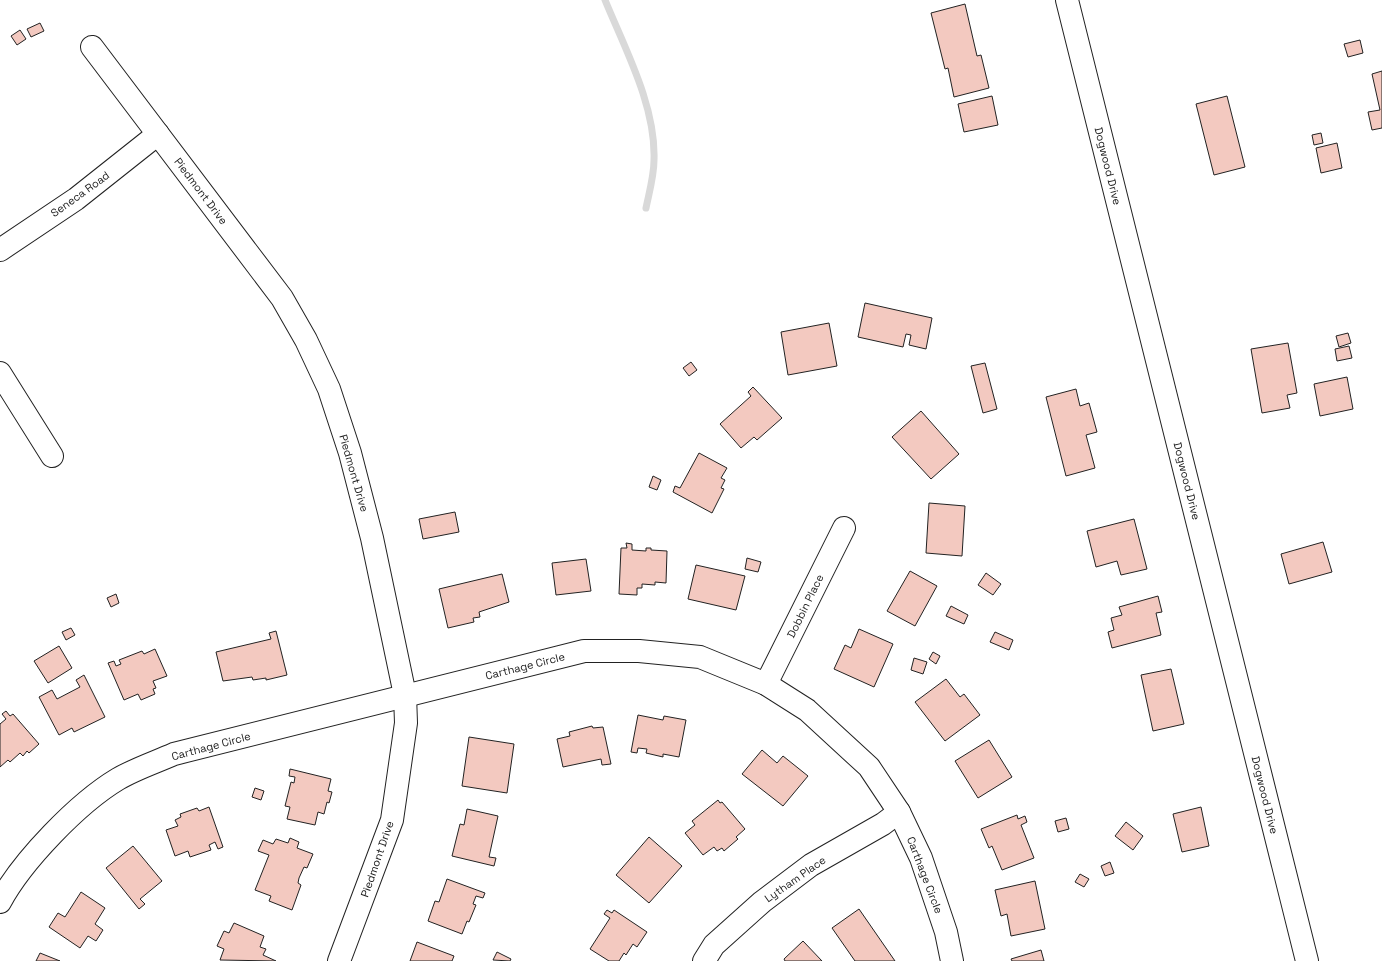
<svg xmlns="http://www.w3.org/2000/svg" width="1382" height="961" viewBox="0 0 1382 961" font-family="'Space Grotesk',sans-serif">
  <rect width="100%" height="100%" fill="#fff"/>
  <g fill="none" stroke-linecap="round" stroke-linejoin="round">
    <path stroke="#d9d9d9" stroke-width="7" d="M605 0C625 49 656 106 654 160 654 176 649 193 646 208"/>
  </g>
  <g fill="#f3c9c0" stroke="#222">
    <polygon points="965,4 977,56 981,55 989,88 954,97 948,68 945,69 931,13"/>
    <polygon points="40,23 44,31 31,37 27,29"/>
    <polygon points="20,30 26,39 17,45 11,36"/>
    <polygon points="1360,40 1363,53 1348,57 1344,44"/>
    <polygon points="1382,71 1382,128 1372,130 1368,112 1380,110 1372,74"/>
    <polygon points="992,96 998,125 964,132 958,104"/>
    <polygon points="1227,96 1245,167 1214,175 1196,104"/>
    <polygon points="1321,133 1323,143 1314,145 1312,135"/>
    <polygon points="1337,143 1342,168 1321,173 1316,148"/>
    <polygon points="865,303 932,318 926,349 909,345 911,335 906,334 903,347 858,337"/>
    <polygon points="829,323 837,366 788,375 781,332"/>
    <polygon points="1348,333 1351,343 1339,347 1336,336"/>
    <polygon points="1288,343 1297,393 1287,395 1290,408 1262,413 1251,349"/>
    <polygon points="1349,346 1352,358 1337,361 1335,349"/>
    <polygon points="691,362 697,370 689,376 683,368"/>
    <polygon points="985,363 997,409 983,413 971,366"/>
    <polygon points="1347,377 1353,409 1320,416 1314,384"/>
    <polygon points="753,387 782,418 757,440 754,437 741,448 720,424 751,396 748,392"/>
    <polygon points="1076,389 1080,406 1089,403 1097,432 1086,435 1095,468 1066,476 1046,397"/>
    <polygon points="921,411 959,454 931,479 892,437"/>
    <polygon points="699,453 727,468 721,478 725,480 721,488 724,489 712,513 673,492 675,486 680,488"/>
    <polygon points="653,476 661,480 657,490 649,487"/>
    <polygon points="929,503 965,506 962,556 926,553"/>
    <polygon points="455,512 459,532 423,539 419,519"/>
    <polygon points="1134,519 1147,569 1121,575 1117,561 1096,567 1087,531"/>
    <polygon points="1323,542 1332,572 1289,584 1281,554"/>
    <polygon points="626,543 632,544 632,550 646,551 646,548 651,548 651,550 667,551 666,583 655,582 655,585 642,584 642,588 637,588 637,595 619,594 621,548 627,548"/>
    <polygon points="747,558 761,562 758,572 745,569"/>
    <polygon points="586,559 591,591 556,595 552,563"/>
    <polygon points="696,565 745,576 736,610 688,599"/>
    <polygon points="910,571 937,586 915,626 887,611"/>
    <polygon points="986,573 1001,584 993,595 978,585"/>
    <polygon points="502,574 509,602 479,612 480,617 473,618 474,622 448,628 439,589"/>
    <polygon points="116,594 119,603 111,607 107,598"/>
    <polygon points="1158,596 1162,612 1156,613 1161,635 1112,648 1108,632 1114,630 1111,618 1122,615 1119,607"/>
    <polygon points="951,606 968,615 964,624 946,616"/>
    <polygon points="71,628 75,635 66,640 62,632"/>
    <polygon points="859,629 893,644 874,687 834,669 845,645 851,648"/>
    <polygon points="276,631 287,675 266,680 266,678 253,680 252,677 223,681 216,652 271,639 269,633"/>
    <polygon points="995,632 1013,640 1009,650 990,642"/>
    <polygon points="59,646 72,668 48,683 34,661"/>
    <polygon points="155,649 167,676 153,681 156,688 153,689 155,694 141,700 138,694 124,700 108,663 114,661 116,666 121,664 119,660 142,651 144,654"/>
    <polygon points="933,652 940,656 936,664 929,659"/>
    <polygon points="914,658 927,662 923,674 911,670"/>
    <polygon points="1171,669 1184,724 1153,731 1141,675"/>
    <polygon points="84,675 105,717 74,732 72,728 59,735 39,697 52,690 57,699 80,687 76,680"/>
    <polygon points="946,679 960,697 964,694 980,715 945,741 915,702"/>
    <polygon points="6,711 10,716 13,714 39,744 29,753 27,751 23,756 20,753 10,762 8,760 0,767 0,724 6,719 2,714"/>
    <polygon points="638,715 663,720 664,716 686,720 679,757 663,754 663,757 646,753 647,749 638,748 637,753 631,752"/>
    <polygon points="592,726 593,728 603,727 611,764 602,765 601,759 563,767 557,739 570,736 569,732"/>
    <polygon points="469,737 514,744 507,793 462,786"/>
    <polygon points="989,740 1012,777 978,798 955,761"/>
    <polygon points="762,750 777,763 783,756 808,776 783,806 742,774"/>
    <polygon points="290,769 331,779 328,791 332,792 329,803 327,802 324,814 318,812 315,825 287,819 290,807 285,806 291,782 294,783 295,777 289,776"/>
    <polygon points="255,788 264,791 261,800 252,797"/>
    <polygon points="718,800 720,803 722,802 745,829 736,837 738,839 724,851 722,848 717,851 714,847 703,855 685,833 695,825 692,821"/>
    <polygon points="209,807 223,847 218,849 215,842 209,845 211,850 190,857 188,851 175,856 166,830 178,826 175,820 181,817 180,814 197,808 199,811"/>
    <polygon points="1201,807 1209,846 1182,852 1173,814"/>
    <polygon points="467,809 498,816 489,857 496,858 494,866 452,856 460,824 464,825"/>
    <polygon points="1017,815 1018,819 1025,816 1027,822 1021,825 1034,858 1002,870 992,846 989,848 981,829"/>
    <polygon points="1066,818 1069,829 1058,832 1055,821"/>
    <polygon points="1126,822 1143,836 1133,850 1115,836"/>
    <polygon points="649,837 682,866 649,903 616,875"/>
    <polygon points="290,838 299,842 297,848 313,854 307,868 304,867 299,878 298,883 301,885 292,910 269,901 271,896 255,890 269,855 258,851 263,840 273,844 276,839 288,843"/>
    <polygon points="133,846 162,881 140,899 145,904 139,909 106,868"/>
    <polygon points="1110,862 1114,873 1105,876 1101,866"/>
    <polygon points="1080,874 1089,879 1084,887 1075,882"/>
    <polygon points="447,879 485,893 483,898 476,896 473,904 476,905 469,922 467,921 462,934 428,921 435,901 439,902"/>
    <polygon points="1035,881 1045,929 1011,936 1007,914 1001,916 995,890"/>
    <polygon points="81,892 105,908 95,924 103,930 96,941 88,936 80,948 49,927 58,913 65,917"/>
    <polygon points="859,909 895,961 855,961 832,928"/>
    <polygon points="607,910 612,913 614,910 647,932 637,947 633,944 626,955 624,953 619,961 609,961 590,949 610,918 604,914"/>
    <polygon points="234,923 264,936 260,947 266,949 263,955 276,961 220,960 224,949 217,946 224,931 229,933"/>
    <polygon points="803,941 822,961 785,961 784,959"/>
    <polygon points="417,942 454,956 452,961 410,961"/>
    <polygon points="1041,950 1044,961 1012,961 1011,959"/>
    <polygon points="497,952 511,959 510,961 493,960"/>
    <polygon points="40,953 60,961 36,961"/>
  </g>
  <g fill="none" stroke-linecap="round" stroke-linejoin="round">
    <defs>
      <g id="minor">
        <polyline points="1067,0 1307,961"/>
        <polyline points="92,47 282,298 306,340 329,389 350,453 372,538 405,695 406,723 392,820 339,961"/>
        <polyline points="0,250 76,199 158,134"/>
        <polyline points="0,373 52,456"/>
        <polyline points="766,684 844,528"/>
        <path d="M0 902C22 861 78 803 118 779 135 769 156 762 174 754L584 651H639L700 657 766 684 807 710 869 767 899 812 921 858 946 932 952 961"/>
        <polyline points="704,961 714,945 762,902 811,865 883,824 899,812"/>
      </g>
    </defs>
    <use href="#minor" stroke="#222" stroke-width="24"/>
    <use href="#minor" stroke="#fff" stroke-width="22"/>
  </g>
  <g text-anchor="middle" stroke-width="3" stroke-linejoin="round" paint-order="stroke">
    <g font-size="11" fill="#222" stroke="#fff">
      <text transform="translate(1108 166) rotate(76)" y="4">Dogwood Drive</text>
      <text transform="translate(201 191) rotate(53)" y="4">Piedmont Drive</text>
      <text transform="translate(80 194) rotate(-36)" y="4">Seneca Road</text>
      <text transform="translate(354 473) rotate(74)" y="4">Piedmont Drive</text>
      <text transform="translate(1187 481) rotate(76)" y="4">Dogwood Drive</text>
      <text transform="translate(805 606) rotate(-64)" y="4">Dobbin Place</text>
      <text transform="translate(525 666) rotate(-14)" y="4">Carthage Circle</text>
      <text transform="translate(211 746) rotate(-15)" y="4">Carthage Circle</text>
      <text transform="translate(1265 795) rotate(76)" y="4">Dogwood Drive</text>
      <text transform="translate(377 859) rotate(-71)" y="4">Piedmont Drive</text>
      <text transform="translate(925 875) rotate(69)" y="4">Carthage Circle</text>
      <text transform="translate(795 879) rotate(-35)" y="4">Lytham Place</text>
    </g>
  </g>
</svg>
